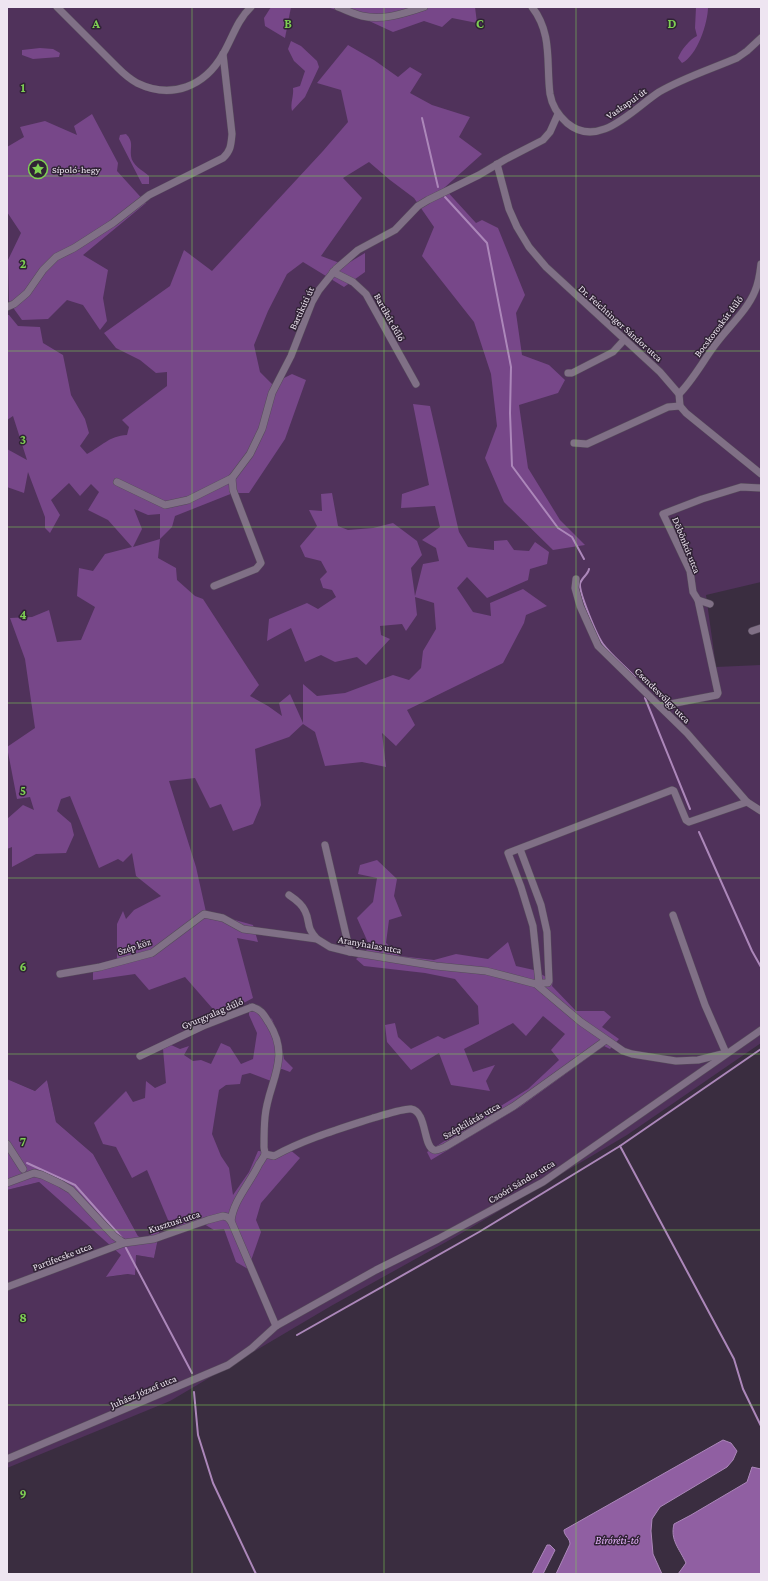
<svg xmlns="http://www.w3.org/2000/svg" width="768" height="1581" viewBox="0 0 768 1581" font-family="'Crimson Pro',serif">
  <rect width="100%" height="100%" fill="#3a2d40"/>
  <polygon fill="#50325b" points="7,7 761,7 761,582 706,595 716,667 761,665 761,1043 627,1135 455,1237 331,1306 170,1401 7,1468 7,1190 39,1182 122,1255 107,1277 128,1274 136,1255 154,1258 160,1229 142,1240 138,1236 93,1154 56,1122 47,1080 35,1091 7,1079"/>
  <g fill="#774789" fill-rule="evenodd">
    <polygon points="271,7 291,7 285,38 265,26 264,18"/>
    <polygon points="327,7 421,7 424,9 432,7 475,7 477,23 452,18 442,27 424,21 393,32 367,20"/>
    <path d="M696 7H708C708 23 697 56 682 63L678 58C681 50 690 39 697 36L695 28Z"/>
    <path d="M291 41 301 46 317 61 319 67 305 97 292 111C290 103 294 96 293 88L300 86 305 71 294 61 288 49Z"/>
    <path d="M348 45 374 60 398 77 410 67 422 74 410 93 432 105 470 117 459 137 482 154 444 188 476 223 482 220 498 228 525 295 516 313 522 355 549 365 565 380 558 393 519 405 528 468 560 520 585 545 553 550 504 502 485 458 497 426 491 374 474 322 422 256 434 227 414 198 390 180 369 162 343 178 362 198 321 256 345 265 365 253V272L344 287 303 262 287 274 268 311 254 345 260 372 272 384 292 374 306 380 285 439 249 493H233L175 516 172 527 160 539 158 558 176 568 177 580 195 596 203 599 259 685 250 696 268 706 282 716 279 703 290 694 303 723V684L317 696 345 693 393 675 409 680 421 668 423 651 436 629 434 603 415 597 417 615 406 631 402 624 380 626 381 635 390 639 366 665 357 657 335 662 321 655 305 662 291 628 267 641 269 619 307 603 318 609 336 597 332 590 323 588 320 579 327 572 321 561 305 557 300 546 317 526 309 510 322 511 321 494 332 493 338 526 348 530 373 528 393 523 417 541 422 555 411 568 415 596 423 564 439 561 436 548 422 540 440 527 435 506 401 508 402 494 429 485 413 404 430 406 459 532 468 547 494 550V541L507 540 514 550 529 551 535 542 549 552 547 564 530 569 528 580 487 598 467 577 457 588 473 612 491 616 490 603 523 589 547 606 526 615 524 623 503 663 407 710 415 725 396 746 382 733 386 767 362 762 325 766 315 732 303 724 289 737 255 749 261 805 253 824 233 831 221 804 210 808 195 778 169 781 196 867 206 912 253 925 258 942 237 938 253 998 219 1016 185 977 149 990 135 974 93 980V967L117 959V924L123 911 126 919 134 910 161 896 136 876 132 853 123 862 118 859 99 868 70 796 61 799 57 811 71 823 74 835 66 853 36 854 12 867V847L7 849V819L23 805 34 810 30 797 17 799 7 747 35 728 25 659 10 618 32 617 49 610 57 642 81 640 95 607 77 596 79 568 93 571 105 554 132 547 108 520 88 510 99 492 91 484 80 496 69 483 51 500 60 515 50 533 45 528V517L28 472 24 493 7 487V449L27 460 13 416 7 420V315H9L18 326 40 327 43 343 63 355 71 395 85 419 89 433 80 446 87 454C102 446 109 436 127 435L129 427 122 420 167 386V372L156 373 140 360 116 348 104 333 170 286 184 250 212 271 323 151 348 122 341 90 317 83ZM134 509 148 515 160 514V539L133 547 142 529Z"/>
    <polygon points="40,48 53,49 60,53 59,57 33,59 22,55 22,50"/>
    <polygon points="92,114 118,163 117,171 146,203 83,255 108,270 103,298 107,321 100,330 83,305 67,300 48,319 22,320 9,302 8,260 21,233 7,212 7,147 24,137 20,127 45,121 77,135 74,126"/>
    <path d="M126 134C134 142 130 147 131 156 132 165 142 170 149 176V184H142L119 139 120 135Z"/>
    <polygon points="377,860 397,879 394,896 402,916 389,920 386,943 400,956 434,960 456,954 488,959 508,942 516,966 534,970 553,981 552,986 576,1011 604,1011 611,1017 602,1027 619,1039 610,1049 604,1046 520,1107 431,1160 427,1152 528,1089 559,1060 551,1050 565,1034 543,1016 526,1036 513,1023 464,1049 473,1072 495,1065 486,1081 490,1091 451,1085 439,1053 411,1070 387,1042 385,1025 395,1023 398,1037 411,1049 438,1036 444,1039 479,1024 478,1006 455,979 425,973 364,966 356,959 370,947 357,918 373,902 377,878 358,874 360,865"/>
    <polygon points="249,1003 272,1019 281,1042 284,1059 293,1068 290,1072 282,1069 276,1069 271,1081 250,1073 242,1075 240,1084 226,1085 219,1090 212,1134 221,1156 229,1168 233,1195 249,1172 258,1151 278,1152 289,1149 300,1158 261,1203 256,1220 261,1232 248,1269 236,1262 224,1229 214,1230 199,1221 180,1228 171,1224 168,1220 147,1170 132,1178 116,1147 103,1144 94,1123 126,1091 133,1102 145,1098 146,1081 155,1088 166,1083 163,1049 171,1045 180,1049 189,1046 184,1055 193,1061 201,1060 211,1064 221,1043 230,1047 241,1064 253,1059 257,1033 249,1015"/>
    <polygon points="7,1079 35,1091 47,1080 56,1122 93,1154 138,1236 143,1239 160,1229 154,1258 136,1255 135,1275 128,1274 106,1277 121,1255 39,1182 7,1190"/>
  </g>
  <g fill="#905fa2" stroke="#ac87ba">
    <path d="M723 1440 731 1443 737 1451 733 1460 727 1467 660 1507 652 1519 651 1531 653 1554 662 1574H556L570 1544C570 1538 564 1536 564 1530Z"/>
    <path d="M752 1467 761 1469V1574H678L686 1563C679 1548 670 1540 674 1524L691 1515 747 1482Z"/>
    <polygon points="547,1545 550,1545 555,1550 543,1574 532,1574"/>
  </g>
  <g fill="none" stroke-linecap="round" stroke-linejoin="round">
    <g stroke="#ac87ba" stroke-width="2">
      <polyline points="422,118 438,187"/>
      <polyline points="445,197 487,243 511,367 510,413 512,466 558,528 572,537 584,559"/>
      <path d="M589 569C588 575 581 578 580 584 579 593 597 636 603 644 612 656 625 666 635 677"/>
      <polyline points="645,698 690,809"/>
      <polyline points="699,832 752,951 761,967"/>
      <polyline points="620,1146 734,1359 743,1389 761,1426"/>
      <polyline points="27,1163 75,1185 122,1238"/>
      <polyline points="126,1248 192,1373"/>
      <polyline points="297,1335 479,1232 620,1146 761,1049"/>
      <polyline points="194,1392 198,1435 213,1483 256,1574"/>
    </g>
    <defs>
      <g id="street">
        <path d="M57 7 118 68C124 74 130 79 137 83 172 100 205 86 223 54 232 39 237 20 251 7"/>
        <path d="M338 7C346 10 354 14 362 16 384 21 404 13 424 7"/>
        <path d="M532 7C553 34 546 63 550 94 552 106 558 115 567 123 599 150 633 109 659 92 683 78 711 69 737 58L747 51 761 38"/>
        <polyline points="497,164 509,209 517,227 529,247 546,267 660,372 679,394 680,406 686,413 761,474"/>
        <polyline points="333,272 353,282 366,294 416,384"/>
        <path d="M7 307 14 304 27 293 43 270 56 257 74 248 113 223 149 195 223 158C231 151 231 144 232 134L223 54"/>
        <polyline points="568,373 572,373 613,352 624,340"/>
        <path d="M679 394C693 380 703 361 715 345 728 327 747 311 755 291 759 282 760 273 761 264"/>
        <polyline points="574,443 587,444 668,407 680,406"/>
        <polyline points="117,482 165,505 188,500 232,478"/>
        <polyline points="576,579 575,588 580,606 598,646 687,733 747,802 761,811"/>
        <polyline points="214,586 256,569 261,563 233,490 232,478 250,454 262,429 272,393 291,356 312,302 319,290 336,269 358,250 395,230 418,206 428,200 479,175 506,159 543,140 550,132 558,114"/>
        <polyline points="710,604 698,600 693,592 690,571 663,514 702,499 741,487 761,488"/>
        <polyline points="752,631 761,628"/>
        <polyline points="660,706 717,695 718,693 698,600"/>
        <polyline points="325,845 350,952"/>
        <polyline points="520,849 541,905 547,932 549,981 548,983 536,983"/>
        <path d="M289 895C295 899 302 904 305 911 311 923 305 926 317 939"/>
        <polyline points="673,915 705,1005 726,1053"/>
        <polyline points="60,974 100,967 152,953 204,914 223,918 243,929 317,939 330,947 350,952 436,966 486,971 536,984 581,1022 623,1051 632,1054 676,1061 698,1060 722,1054"/>
        <polyline points="539,983 533,926 521,887 508,853 672,790 674,791 686,820 689,822 747,802"/>
        <path d="M140 1056 203 1026 252 1007C261 1009 264 1015 269 1023 292 1059 268 1082 265 1117 264 1127 264 1137 264 1147 264 1149 265 1151 265 1154 264 1157 261 1161 259 1164 250 1183 233 1201 231 1221"/>
        <polyline points="7,1144 23,1169"/>
        <path d="M265 1154 274 1156C305 1139 339 1129 373 1118 381 1116 404 1108 411 1109 427 1111 423 1147 434 1150 437 1151 442 1148 445 1147L514 1106 606 1040"/>
        <polyline points="7,1183 34,1173 42,1175 61,1184 71,1190 114,1236 124,1243 154,1239 208,1220 223,1216 227,1217 231,1221 276,1326"/>
        <polyline points="7,1287 124,1243"/>
        <polyline points="7,1459 228,1365 252,1348 276,1326 376,1270 438,1239 543,1182 761,1030"/>
      </g>
    </defs>
    <use href="#street" stroke="#564b5b" stroke-width="8"/>
    <use href="#street" stroke="#807086" stroke-width="7"/>
  </g>
  <path fill="none" stroke="#7ed053" stroke-width="1" stroke-opacity="0.55" d="M192 7V1574M384 7V1574M576 7V1574M7 176H761M7 351H761M7 527H761M7 703H761M7 878H761M7 1054H761M7 1230H761M7 1405H761"/>
  <defs>
    <symbol id="sight-ring" viewBox="-11 -11 22 22"><circle r="9.5" fill="#302335" stroke="#7ed053" stroke-width="1.5"/><path d="M0-6L1.8-2.2L6-1.7L2.9 1.2L3.7 5.4L0 3.3L-3.7 5.4L-2.9 1.2L-6-1.7L-1.8-2.2Z" fill="#7ed053"/></symbol>
  </defs>
  <g fill-rule="evenodd">
    <use href="#sight-ring" x="27" y="158" width="22" height="22"/>
  </g>
  <g text-anchor="middle" stroke-width="3" stroke-linejoin="round" paint-order="stroke">
    <g font-size="10" fill="#eee5f1" stroke="#302335">
      <text transform="translate(626 103) rotate(-35)" y="4">Vaskapui út</text>
      <text transform="translate(301 308) rotate(-65)" y="4">Bartikúti út</text>
      <text transform="translate(390 317) rotate(61)" y="4">Bartikút dűlő</text>
      <text transform="translate(621 323) rotate(42)" y="4">Dr. Feichtinger Sándor utca</text>
      <text transform="translate(718 326) rotate(-53)" y="4">Bocskoroskút dűlő</text>
      <text transform="translate(687 545) rotate(68)" y="4">Döbönkút utca</text>
      <text transform="translate(663 695) rotate(45)" y="4">Csendesvölgy utca</text>
      <text transform="translate(370 944) rotate(10)" y="4">Aranyhalas utca</text>
      <text transform="translate(134 946) rotate(-18)" y="4">Szép köz</text>
      <text transform="translate(212 1013) rotate(-23)" y="4">Gyurgyalag dűlő</text>
      <text transform="translate(471 1120) rotate(-30)" y="4">Szépkilátás utca</text>
      <text transform="translate(521 1181) rotate(-31)" y="4">Csoóri Sándor utca</text>
      <text transform="translate(174 1221) rotate(-18)" y="4">Kusztusi utca</text>
      <text transform="translate(62 1256) rotate(-21)" y="4">Partifecske utca</text>
      <text transform="translate(143 1391) rotate(-23)" y="4">Juhász József utca</text>
    </g>
    <g font-size="10" fill="#eee5f1" stroke="#302335" text-anchor="start">
      <text x="52" y="173">Sípoló-hegy</text>
    </g>
    <g font-size="11" font-style="italic" fill="#eab5ff" stroke="#302335">
      <text x="617" y="1544">Bíróréti-tó</text>
    </g>
  </g>
  <g font-size="13" text-anchor="middle" font-weight="bold" fill="#7ed053" stroke="#302335" stroke-width="3" stroke-linejoin="round" paint-order="stroke">
    <text x="96" y="28">A</text>
    <text x="288" y="28">B</text>
    <text x="480" y="28">C</text>
    <text x="672" y="28">D</text>
    <text x="23" y="92">1</text>
    <text x="23" y="268">2</text>
    <text x="23" y="444">3</text>
    <text x="23" y="619">4</text>
    <text x="23" y="795">5</text>
    <text x="23" y="971">6</text>
    <text x="23" y="1146">7</text>
    <text x="23" y="1322">8</text>
    <text x="23" y="1498">9</text>
  </g>
  <rect width="768" height="1581" fill="none" stroke="#eee5f1" stroke-width="16"/>
</svg>
